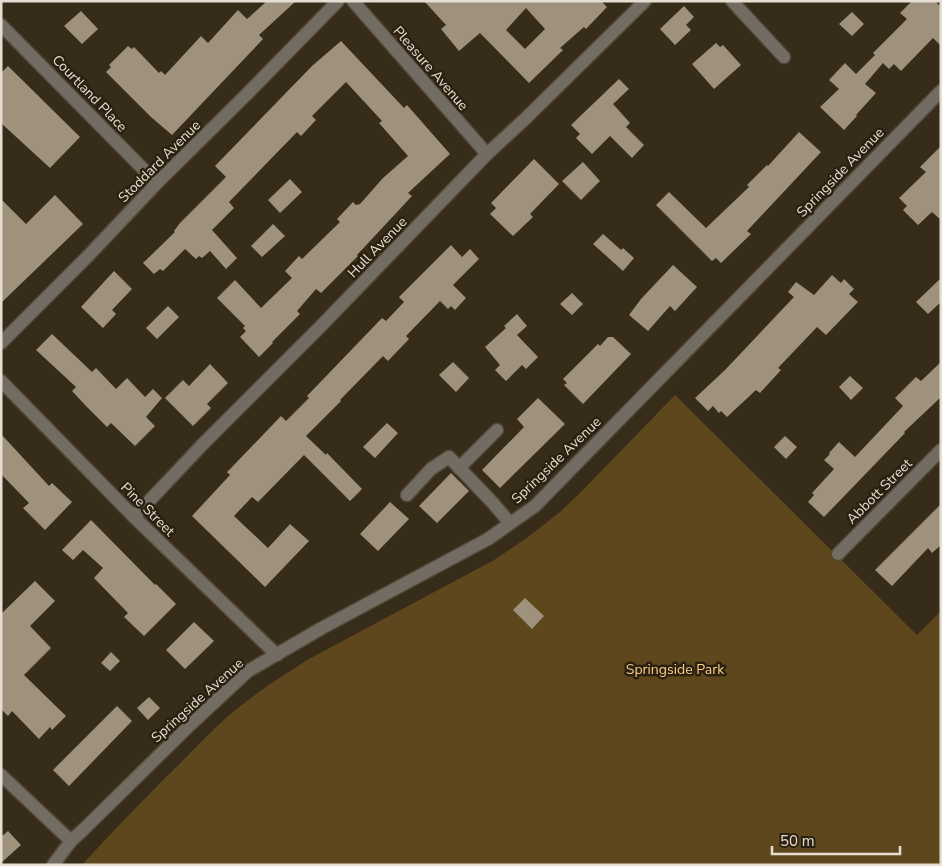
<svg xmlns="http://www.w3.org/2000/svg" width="942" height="866" viewBox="0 0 942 866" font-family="'Nunito Sans',sans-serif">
  <rect width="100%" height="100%" fill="#372b19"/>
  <path fill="#5f471d" d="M675 395 917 635 941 611V865H82C108 836 135 809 161 782 183 761 204 738 226 718 251 696 279 678 307 660L494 560 528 537 560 512 580 493Z"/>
  <g fill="#9f927d" fill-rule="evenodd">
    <polygon points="267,1 296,1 259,35 263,39 172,135 151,117 106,72 111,67 109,65 128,46 132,49 134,47 159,73 161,71 165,75 201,36 208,43 238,10 247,19"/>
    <path d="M424 1H601L607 7 586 29 584 27 560 48 563 50 529 83 480 33 459 51 441 29 446 25ZM526 8 545 29 525 49 506 30Z"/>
    <polygon points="912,1 935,1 941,7 941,46 933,38 901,71 894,64 889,69 883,63 865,84 876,93 856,115 857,116 844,130 820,107 839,89 829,80 845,63 856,74 875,55 873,53 907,19 900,13"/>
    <polygon points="684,6 694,17 686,25 691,30 675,45 660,29"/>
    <polygon points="81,11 98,29 82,44 64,26"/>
    <polygon points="852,12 864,24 852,36 839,24"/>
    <polygon points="341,41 404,108 407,105 450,154 408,193 412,196 357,255 358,256 321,293 316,289 297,311 300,314 272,342 273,343 259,357 240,337 246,331 243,328 245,326 217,298 235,280 261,308 292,278 285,271 299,256 302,259 340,222 337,219 353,202 356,205 360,204 383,178 408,156 379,123 382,121 346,82 312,116 316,120 301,136 297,132 229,202 234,208 212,230 237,258 226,269 210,251 202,258 199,256 196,259 185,249 163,271 160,269 154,274 143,263 175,232 174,231 180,223 226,177 215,166 312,66"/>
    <polygon points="716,43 720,47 723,45 741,65 714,89 692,64"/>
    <polygon points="8,66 80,137 50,168 1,123 1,73"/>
    <polygon points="619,79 629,89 613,104 630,123 626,127 644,145 632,158 610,136 592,154 576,138 580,134 571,125"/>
    <polygon points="799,132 821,152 747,231 751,234 721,263 716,258 712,261 656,205 669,192 706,228 749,187 747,185 767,165 768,166"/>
    <polygon points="941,146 941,220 932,212 918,225 903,210 907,206 899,198 926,172 920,167"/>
    <polygon points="534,159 559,184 530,214 533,217 513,236 490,214 496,208 491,203"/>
    <polygon points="583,162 600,181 581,200 562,181"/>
    <polygon points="290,179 302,192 280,213 268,200"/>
    <polygon points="55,195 83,224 1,303 1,199 26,224"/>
    <polygon points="273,224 285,236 262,257 251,246"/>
    <polygon points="603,234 621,250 623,248 634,258 623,271 593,244"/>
    <polygon points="451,245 462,257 470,249 479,259 453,285 466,298 455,310 451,306 448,309 440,301 406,336 409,339 388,361 383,356 340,400 341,401 306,436 326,455 327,453 362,489 350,501 304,455 258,502 252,497 234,516 268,548 290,524 309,541 265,587 192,516 230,475 227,472 233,466 281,416 286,421 309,398 307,396 382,318 386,321 404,302 399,297"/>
    <polygon points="673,265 697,287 675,311 670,306 648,331 629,315 641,299"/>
    <polygon points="114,271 132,289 112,310 116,314 103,328 81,307"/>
    <polygon points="832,275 841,283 844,279 854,289 849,294 858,302 826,335 817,327 778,368 781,370 760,393 756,390 727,417 721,411 719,413 713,406 708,411 695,398 725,370 794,297 788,292 796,282 814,295"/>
    <polygon points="941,278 941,302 928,314 916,302"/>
    <polygon points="572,293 583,304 572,315 560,304"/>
    <polygon points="168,306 179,317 157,339 146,328"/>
    <polygon points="517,314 527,326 517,335 538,357 526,369 522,365 506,381 495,370 500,365 485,347 506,328 504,326"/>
    <polygon points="52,334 92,372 96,368 116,389 127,378 145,397 153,389 162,398 146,417 155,426 135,446 111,423 107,427 86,406 72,391 76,387 36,350"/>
    <polygon points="608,337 613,337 631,354 583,404 564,385 567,383 563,379 598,344 600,346"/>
    <polygon points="453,362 469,378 456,392 439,375"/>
    <polygon points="941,362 941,397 904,432 905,433 824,517 808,502 814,495 812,493 834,469 824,460 830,454 829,453 839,442 855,457 903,406 895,398 916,377 921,381"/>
    <polygon points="210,364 228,383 207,404 211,408 193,426 165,398 183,380 189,386"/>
    <polygon points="850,376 863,388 851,400 839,387"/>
    <polygon points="538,398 565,424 500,488 482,470 524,427 517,419"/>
    <polygon points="387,423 398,433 375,458 363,447"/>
    <polygon points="1,434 49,486 52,483 72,502 45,530 23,508 29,503 1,474"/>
    <polygon points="785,436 797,447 786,459 774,447"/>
    <polygon points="451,473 469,491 437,523 419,506"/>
    <polygon points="390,502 409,519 378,551 360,534"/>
    <polygon points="941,504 941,545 932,553 928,548 892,586 875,570"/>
    <polygon points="91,520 155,585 156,584 176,604 144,636 124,617 128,613 94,578 103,568 83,550 73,560 62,550"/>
    <polygon points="35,581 55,601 30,626 51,648 24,675 66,716 52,730 50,727 39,739 12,711 8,716 1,709 1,614"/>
    <polygon points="525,598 544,616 532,629 513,610"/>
    <polygon points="194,622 214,641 185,669 166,650"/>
    <polygon points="111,652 120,661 110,671 101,663"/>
    <polygon points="149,697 160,708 148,720 137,708"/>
    <polygon points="117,706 132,721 69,786 53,770"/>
    <polygon points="8,831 21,845 1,863 1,837"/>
  </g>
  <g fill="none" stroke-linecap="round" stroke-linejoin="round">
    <defs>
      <g id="minor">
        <polyline points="353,1 487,154"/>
        <polyline points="732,1 784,57"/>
        <polyline points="1,25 157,183"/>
        <polyline points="1,343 88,256 157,183 247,94 338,1"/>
        <polyline points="1,381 134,517 277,655"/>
        <polyline points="459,468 497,430"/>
        <polyline points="407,495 431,469 449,457 492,502 510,523"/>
        <polyline points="134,517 203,444 322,325 487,154 525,119 645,1"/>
        <polyline points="838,554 941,450"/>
        <polyline points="1,775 71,841"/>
        <polyline points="53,865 71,841 84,829 191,724 248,671 322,628 488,539 535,506 941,91"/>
      </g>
    </defs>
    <use href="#minor" stroke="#534837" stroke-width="15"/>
    <use href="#minor" stroke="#726c63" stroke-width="12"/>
  </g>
  <g text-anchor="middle" stroke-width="5" stroke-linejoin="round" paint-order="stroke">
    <g font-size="14" fill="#e6ded3" stroke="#2c2110">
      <text transform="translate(431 68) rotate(49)" y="5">Pleasure Avenue</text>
      <text transform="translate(90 93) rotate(46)" y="5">Courtland Place</text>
      <text transform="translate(159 161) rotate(-45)" y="5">Stoddard Avenue</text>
      <text transform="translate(840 172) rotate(-46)" y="5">Springside Avenue</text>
      <text transform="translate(377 247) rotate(-46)" y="5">Hull Avenue</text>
      <text transform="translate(556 460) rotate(-44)" y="5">Springside Avenue</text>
      <text transform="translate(879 491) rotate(-45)" y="5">Abbott Street</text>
      <text transform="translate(148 509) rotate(45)" y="5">Pine Street</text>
      <text transform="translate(197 700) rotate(-42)" y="5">Springside Avenue</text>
    </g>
    <g font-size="14" fill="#f7cc87" stroke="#2c2110">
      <text x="675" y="674">Springside Park</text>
    </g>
  </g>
  <rect width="942" height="866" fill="none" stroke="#e6ded3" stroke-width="5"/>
  <path d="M772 846v8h128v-8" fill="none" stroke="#e6ded3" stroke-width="2.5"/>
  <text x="780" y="846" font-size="15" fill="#e6ded3" stroke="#2c2110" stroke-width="4" paint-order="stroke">50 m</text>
</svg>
